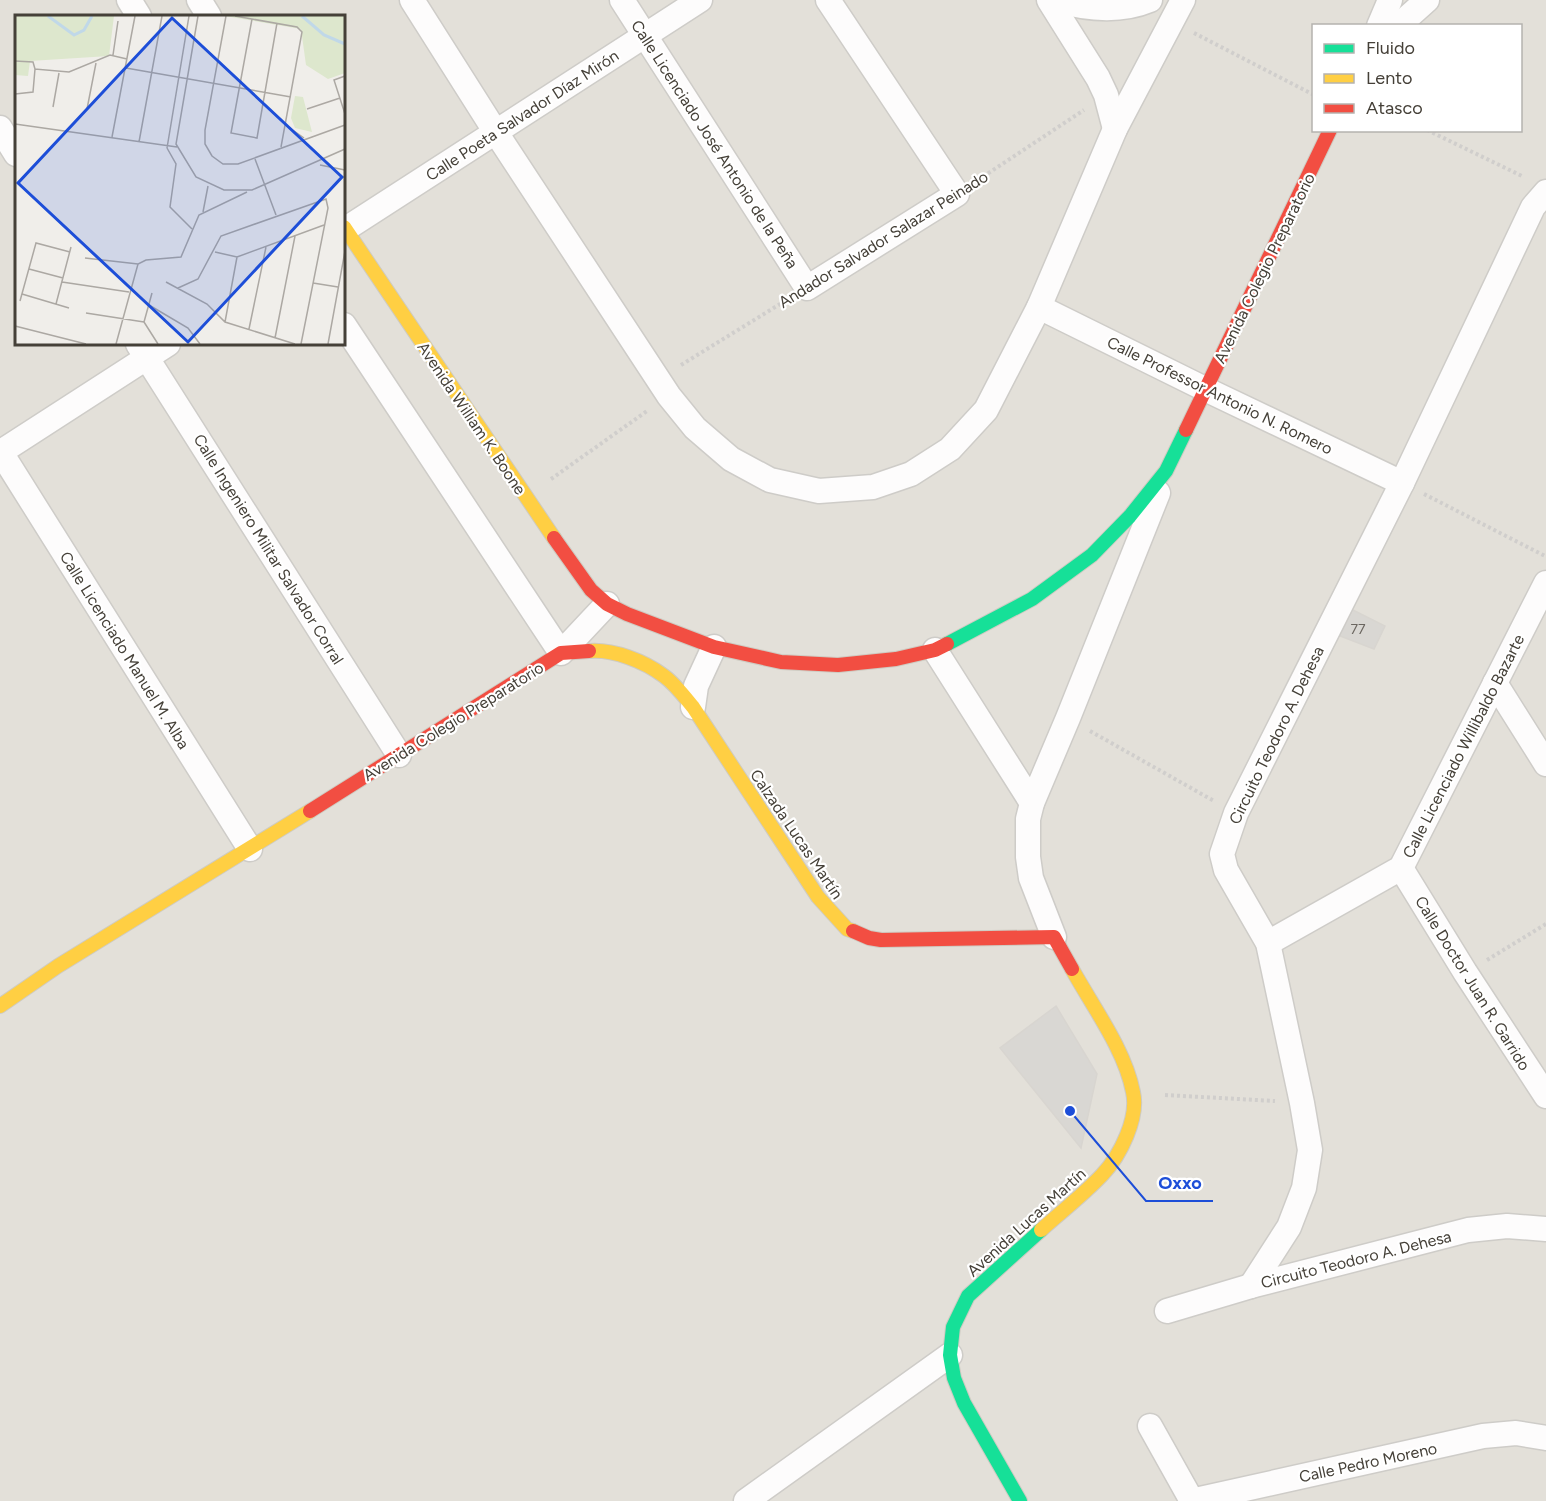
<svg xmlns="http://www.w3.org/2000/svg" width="1546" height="1501" viewBox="0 0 1546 1501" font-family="Figtree,sans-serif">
  <rect width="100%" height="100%" fill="#f0eeea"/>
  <path fill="#e3e0d9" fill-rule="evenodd" d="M0 0H1546V1501H0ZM16 16H344V344H16ZM1314 26H1520V130H1314Z"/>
  <g fill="#d9d7d3" stroke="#d8d5d0" stroke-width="1.5">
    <polygon points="1345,606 1385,626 1374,649 1330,632"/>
    <polygon points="1056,1006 1097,1074 1081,1148 1000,1048"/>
  </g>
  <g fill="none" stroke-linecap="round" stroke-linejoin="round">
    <defs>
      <g id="street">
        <polyline points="129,0 139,16"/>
        <polyline points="199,0 209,16"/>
        <polyline points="412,0 495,131 669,396 695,428 731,459 770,480 819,491 873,487 911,474 950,449 986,410 1039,307 1115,129 1183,0"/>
        <polyline points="622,0 807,288 957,194 828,0"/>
        <polyline points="1049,0 1098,78 1106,95 1115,129"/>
        <path d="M1055 0C1086 9 1119 13 1150 0"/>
        <polyline points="1379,26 1390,0"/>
        <polyline points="1398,26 1427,0"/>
        <polyline points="0,128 16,154"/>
        <polyline points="344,230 700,0"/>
        <polyline points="1039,307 1205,389 1402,483"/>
        <polyline points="344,325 561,653 607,604"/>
        <polyline points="138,344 399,755"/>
        <polyline points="0,451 250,849"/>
        <polyline points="1,452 168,344"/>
        <polyline points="935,650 1032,803"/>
        <polyline points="1495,683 1546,764"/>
        <polyline points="693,707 696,686 714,647"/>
        <polyline points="1401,868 1465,972 1546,1096"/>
        <polyline points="1054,937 1031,878 1028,857 1028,819 1032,803 1068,718 1158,493"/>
        <polyline points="1268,943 1401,868 1546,583"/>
        <polyline points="1251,1286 1289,1227 1304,1188 1310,1150 1302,1103 1268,943 1226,870 1222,854 1236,813 1402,483 1533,207 1546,192"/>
        <polyline points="1167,1311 1251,1286 1468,1230 1507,1226 1546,1229"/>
        <polyline points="1150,1426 1192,1501"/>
        <polyline points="746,1501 950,1355"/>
        <polyline points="1191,1501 1483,1436 1516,1433 1546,1438"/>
      </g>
      <g id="fast">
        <polyline points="947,644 1032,599 1092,555 1130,516 1166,471 1186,430"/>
        <polyline points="1020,1501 964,1403 954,1378 950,1355 953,1327 968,1296 1041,1230"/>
      </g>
      <g id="slow">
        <polyline points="344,227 554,538"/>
        <path d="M589 651C613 649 644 661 664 676 675 684 684 696 693 707L818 897 847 929 853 931"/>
        <polyline points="0,1006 58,966 310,811"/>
        <path d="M1041 1230C1061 1212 1083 1195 1102 1175 1120 1156 1139 1118 1133 1092 1125 1050 1093 1007 1072 969"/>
      </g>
      <g id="jam">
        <polyline points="1186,430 1330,130"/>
        <polyline points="554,538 591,590 607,604 627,614 714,647 781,662 838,665 896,659 935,650 947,644"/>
        <polyline points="310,811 561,653 589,651"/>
        <polyline points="853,931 869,938 881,940 1054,937 1072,969"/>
      </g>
    </defs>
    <use href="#street" stroke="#ceccc8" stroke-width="27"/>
    <use href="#fast" stroke="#cecbc2" stroke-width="16"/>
    <use href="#slow" stroke="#cecbc2" stroke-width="16"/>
    <use href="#jam" stroke="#cecbc2" stroke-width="16"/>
    <g stroke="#d0cecc" stroke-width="4" stroke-dasharray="3 3" stroke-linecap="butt">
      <polyline points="1194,33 1314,95"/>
      <polyline points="1427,130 1524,177"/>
      <polyline points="978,180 1084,110"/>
      <polyline points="681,365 785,301"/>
      <polyline points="551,479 647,411"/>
      <polyline points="1424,494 1545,556"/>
      <polyline points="1090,731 1214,801"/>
      <polyline points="1487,960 1546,924"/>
      <polyline points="1165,1095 1275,1101"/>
    </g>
    <use href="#street" stroke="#fdfcfc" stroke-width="24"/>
    <use href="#fast" stroke="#16e098" stroke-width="14"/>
    <use href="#slow" stroke="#ffcf43" stroke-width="14"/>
    <use href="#jam" stroke="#f24e42" stroke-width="14"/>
  </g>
  <g text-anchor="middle" stroke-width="4.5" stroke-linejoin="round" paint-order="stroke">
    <g font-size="14" fill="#6b6660">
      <text x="1358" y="634">77</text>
    </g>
    <g font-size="16" fill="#454038" stroke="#fff">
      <text transform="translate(522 115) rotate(-33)" y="6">Calle Poeta Salvador Díaz Mirón</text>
      <text transform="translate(715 144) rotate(57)" y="6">Calle Licenciado José Antonio de la Peña</text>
      <text transform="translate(883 239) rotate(-32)" y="6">Andador Salvador Salazar Peinado</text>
      <text transform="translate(1264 268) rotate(-64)" y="6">Avenida Colegio Preparatorio</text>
      <text transform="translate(1220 395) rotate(26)" y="6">Calle Professor Antonio N. Romero</text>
      <text transform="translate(472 418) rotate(56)" y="6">Avenida William K. Boone</text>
      <text transform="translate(269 549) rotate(58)" y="6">Calle Ingeniero Militar Salvador Corral</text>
      <text transform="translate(125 650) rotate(58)" y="6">Calle Licenciado Manuel M. Alba</text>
      <text transform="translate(453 721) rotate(-32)" y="6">Avenida Colegio Preparatorio</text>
      <text transform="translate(1276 735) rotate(-64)" y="6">Circuito Teodoro A. Dehesa</text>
      <text transform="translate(1463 746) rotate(-63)" y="6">Calle Licenciado Willibaldo Bazarte</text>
      <text transform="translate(797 834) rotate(56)" y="6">Calzada Lucas Martín</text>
      <text transform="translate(1473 983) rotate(58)" y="6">Calle Doctor Juan R. Garrido</text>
      <text transform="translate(1026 1222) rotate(-42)" y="6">Avenida Lucas Martín</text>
      <text transform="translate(1356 1259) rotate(-14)" y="6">Circuito Teodoro A. Dehesa</text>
      <text transform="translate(1368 1462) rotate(-12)" y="6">Calle Pedro Moreno</text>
    </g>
  </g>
  <g transform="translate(15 15)">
    <rect width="330" height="330" fill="#f0eeea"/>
    <path d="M0 1H99L94 41 15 46 13 61 0 60ZM210 1H330V58L313 64 291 50 286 14ZM280 81 288 82 297 117 280 113 276 103Z" fill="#dde7cd"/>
    <path fill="none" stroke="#c0d8e8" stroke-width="3" d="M33 1 59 20 69 15 77 1M287 1 309 20 330 29"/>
    <path fill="none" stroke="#aca8a3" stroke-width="1.5" d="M183 1 161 129 181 162 209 175H237L330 134M211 1 190 115V129L197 141 208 149H223L330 110M220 1 282 12 287 17 266 132M237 4 216 118 242 123 262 8M98 40 103 6M0 46 18 47 20 54M111 53 276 82M330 61 319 65 330 99M0 79 18 77 20 54 54 57 95 40 112 44M38 92 44 58M72 94 81 48M292 94 325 83M0 109 162 132M272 111 289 123M97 122 120 1M124 127 147 1M152 133 174 1M152 133 161 149 155 192 177 214M240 144 261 200M305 150 330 155M188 197 193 171M200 237 222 242 309 210M70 243 123 249M14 254 48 263M47 267 114 277M151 267 192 289 210 307 280 329M298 268 323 272M163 273 183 264 206 221 311 184 313 193 286 329M7 279 54 293M5 286 21 228 55 237M41 289 56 232M134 290 173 313 185 329M71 298 129 307M129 307 137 278M129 307 143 329M210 307 222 242M0 311 71 329M234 314 251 232M260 323 280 221M101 329 123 249 131 245 166 242 184 200 232 177M313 329 330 236"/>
    <path fill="#1d4ed8" fill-opacity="0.15" stroke="#1d4ed8" stroke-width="3" d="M157 3 327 162 173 327 3 168Z"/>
    <rect width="330" height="330" fill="none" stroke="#454038" stroke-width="3"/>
  </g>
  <path fill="none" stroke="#1d4ed8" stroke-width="2" d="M1070 1111L1146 1201H1213"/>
  <circle fill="#1d4ed8" stroke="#fff" stroke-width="2" cx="1070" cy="1111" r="6"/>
  <g font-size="18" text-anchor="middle" font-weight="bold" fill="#1d4ed8" stroke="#fff" stroke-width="4.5" stroke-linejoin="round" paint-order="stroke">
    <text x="1180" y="1189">Oxxo</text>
  </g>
  <rect x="1312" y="24" width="210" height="108" fill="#ffffff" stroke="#b5b3af" stroke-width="1.5"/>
  <rect x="1324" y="44" width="30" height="9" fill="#16e098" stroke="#b5b3af" stroke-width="1.5"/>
  <text x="1366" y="54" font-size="18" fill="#454038">Fluido</text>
  <rect x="1324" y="74" width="30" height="9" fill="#ffcf43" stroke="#b5b3af" stroke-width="1.5"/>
  <text x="1366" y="84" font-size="18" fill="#454038">Lento</text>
  <rect x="1324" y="104" width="30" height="9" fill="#f24e42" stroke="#b5b3af" stroke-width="1.5"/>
  <text x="1366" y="114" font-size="18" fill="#454038">Atasco</text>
</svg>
